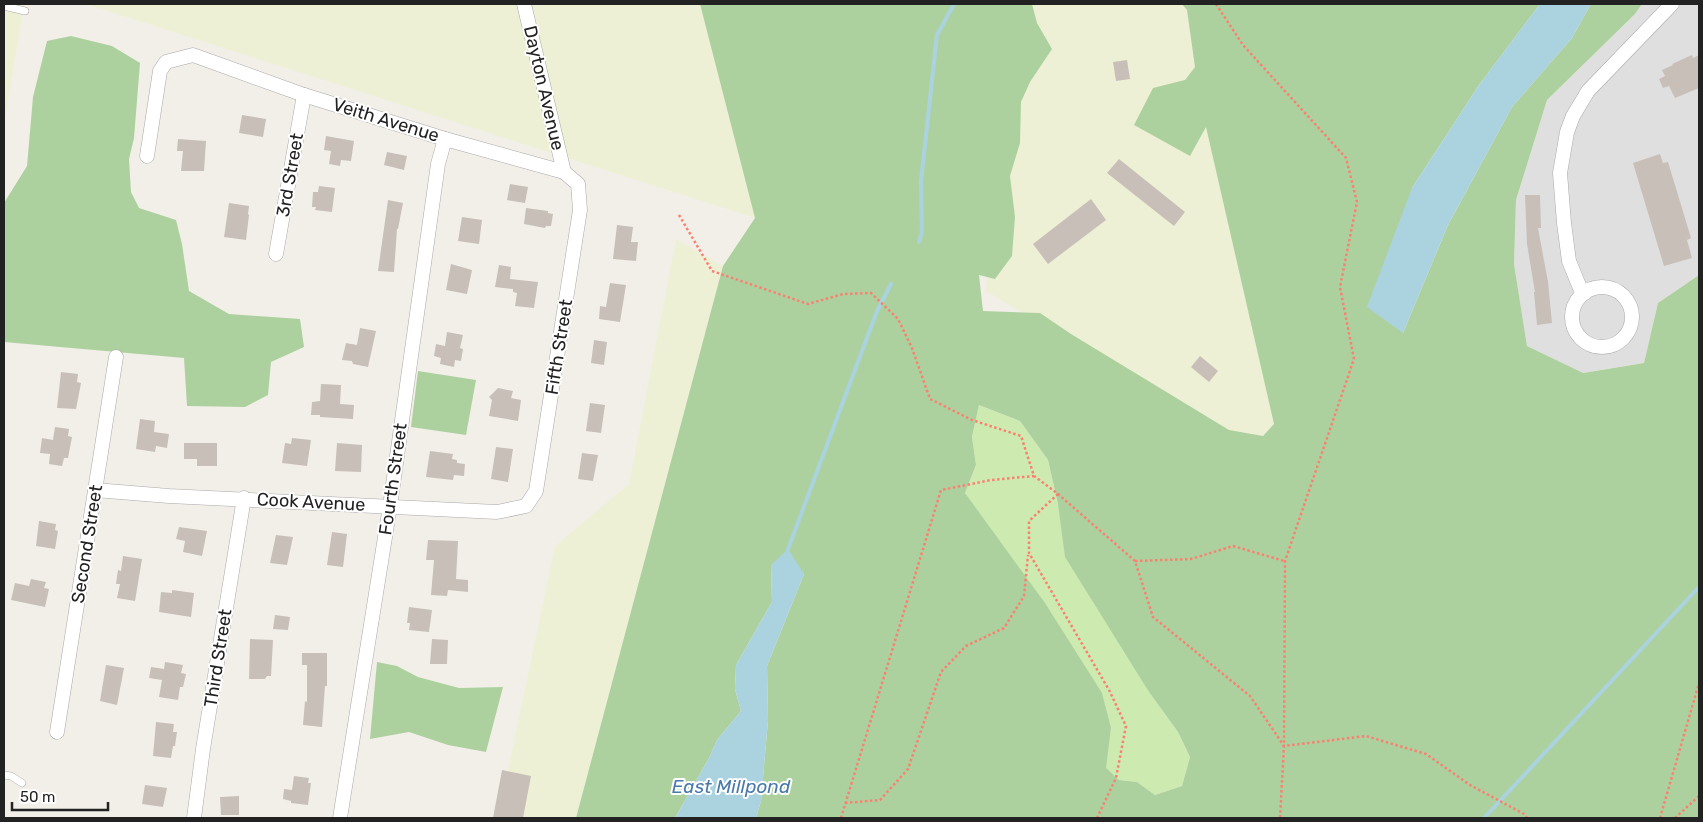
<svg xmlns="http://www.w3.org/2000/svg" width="1703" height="822" viewBox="0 0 1703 822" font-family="Rubik,sans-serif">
  <rect width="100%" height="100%" fill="#f2efe9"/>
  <polygon fill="#e0dfdf" points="1642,4 1699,4 1699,275 1658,303 1644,363 1582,373 1527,346 1514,264 1516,200 1547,100 1635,14"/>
  <g fill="#eef0d5">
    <polygon points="4,4 24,4 4,125"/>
    <polygon points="86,4 700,4 755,218"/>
    <polygon points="1020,4 1193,4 1298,482 986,291"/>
    <polygon points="676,239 723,266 576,818 498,818 555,546 629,484"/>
  </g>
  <polygon fill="#cdebb0" points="979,405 1020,421 1048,460 1058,504 1149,692 1178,732 1190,757 1182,786 1155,795 1137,782 1119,780 1105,768 1111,728 965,493 976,465 972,437"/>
  <g fill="#add19e" fill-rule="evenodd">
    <path d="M700 4H1032L1037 23 1052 49 1030 82 1021 102 1020 143 1010 176 1015 217 1012 256 995 279 979 275 983 311 1040 313 1071 334 1229 430 1263 436 1274 424 1206 127 1190 156 1134 125 1153 88 1185 80 1195 67 1187 10 1182 4H1540L1479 85 1412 188 1403 333 1448 225 1512 107 1572 38 1591 4H1642L1635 14 1547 100 1516 200 1514 264 1527 346 1583 373 1644 363 1658 303 1699 275V818H756L761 801 768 720 767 666 804 574 771 565 772 602 736 665 735 689 741 711 717 740 709 758 675 818H576L723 266 755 218ZM979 405 1020 421 1048 460 1058 504 1065 557 1149 692 1178 732 1190 757 1182 786 1155 795 1137 782 1119 780 1106 768 1111 728 1102 693 1045 603 965 493 976 465 972 437Z"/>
    <polygon points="71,36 112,46 140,63 134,138 129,159 131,192 139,208 176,220 182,244 189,291 229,314 300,319 304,347 271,362 268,395 245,407 187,406 184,358 4,342 4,203 27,166 33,97 47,41"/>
    <polygon points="418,371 476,380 466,435 411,427"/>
    <polygon points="377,662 397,666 418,677 459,688 503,687 486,752 448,745 409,732 370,739"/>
  </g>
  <g fill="#aad3df">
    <polygon points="1540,4 1591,4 1572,38 1512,107 1448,225 1403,333 1367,307 1412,188 1479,85"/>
    <polygon points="788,549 804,574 767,666 768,720 761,801 756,818 675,818 709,758 717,740 741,711 735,689 736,665 772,602 771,565"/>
  </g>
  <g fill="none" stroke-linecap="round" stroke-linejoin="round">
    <g stroke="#aad3df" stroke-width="4">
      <polyline points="919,242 922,232 921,181 937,35 954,4"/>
      <polyline points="787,552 877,311 891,284"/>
      <polyline points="1484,818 1699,587"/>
    </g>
  </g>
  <g fill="#c7bfb8">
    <polygon points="1692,55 1693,58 1699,55 1699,88 1675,98 1669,86 1663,88 1659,79 1665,76 1662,70 1673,65 1672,64"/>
    <polygon points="1127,60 1130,79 1116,81 1113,62"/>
    <polygon points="242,115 266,119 263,137 239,133"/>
    <polygon points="326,136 354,141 351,161 341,160 340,166 329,164 331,151 324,150"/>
    <polygon points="178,139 206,141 204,171 181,171 183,151 177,151"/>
    <polygon points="387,152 407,156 404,170 384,165"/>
    <polygon points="1660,154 1663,163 1668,162 1678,195 1691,238 1687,240 1692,258 1664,266 1633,163"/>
    <polygon points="1119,159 1185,212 1174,226 1107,173"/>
    <polygon points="510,184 528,187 525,203 507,200"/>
    <polygon points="319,186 335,188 332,212 315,210 316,207 312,207 313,192 318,192"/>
    <polygon points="1525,195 1540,195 1541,228 1538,228 1548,282 1552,323 1537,325 1534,292 1535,292 1527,244"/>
    <polygon points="1091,199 1106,220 1048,264 1033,244"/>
    <polygon points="388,200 403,203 398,229 397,229 394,272 378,271"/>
    <polygon points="229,203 249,206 248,214 249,215 246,240 224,237"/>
    <polygon points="526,208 548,211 548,213 553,214 551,226 546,226 545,228 524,224"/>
    <polygon points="462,217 482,220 479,244 458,241"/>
    <polygon points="617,225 633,227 631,242 638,242 636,261 613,259"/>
    <polygon points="451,264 472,270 467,294 446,290"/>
    <polygon points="499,265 511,267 510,279 538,282 534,308 515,306 517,293 513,292 513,289 495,287"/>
    <polygon points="610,283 626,285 620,322 599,319 600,306 606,307"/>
    <polygon points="360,328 376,331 368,367 353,364 352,361 342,360 346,343 357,345"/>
    <polygon points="447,332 463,335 460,348 463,349 461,361 455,360 454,367 440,364 441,358 434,356 436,344 445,346"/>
    <polygon points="594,340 607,342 604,365 591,363"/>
    <polygon points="1200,356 1218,371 1209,382 1191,367"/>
    <polygon points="61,372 78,374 77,382 81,383 76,409 57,408"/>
    <polygon points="321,384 341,385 340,404 354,405 353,419 320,417 320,415 311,415 312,402 320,401"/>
    <polygon points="498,388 513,391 511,398 521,400 518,421 489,416 492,400 489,397"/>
    <polygon points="590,403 605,405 601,433 586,431"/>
    <polygon points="140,419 155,421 154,432 169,434 167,448 156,446 155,452 136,449"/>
    <polygon points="55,427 69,429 68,436 72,437 68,458 64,458 62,466 49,464 50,454 40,453 42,438 53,440"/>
    <polygon points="292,438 311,440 307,466 282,463 285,443 291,444"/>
    <polygon points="184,443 217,443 217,466 197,466 197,459 184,459"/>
    <polygon points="337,443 362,445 361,472 335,471"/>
    <polygon points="496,447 513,449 508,482 491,479"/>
    <polygon points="430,451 453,454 452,459 457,460 457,463 465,464 464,476 454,475 453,480 426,477"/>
    <polygon points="582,453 598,455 593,481 578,479"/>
    <polygon points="39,521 56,524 55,530 58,531 55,549 36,546"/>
    <polygon points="179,527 207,531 202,556 183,552 185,541 176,539"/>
    <polygon points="332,532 347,534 343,567 327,565"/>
    <polygon points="276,535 293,537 287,565 270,563"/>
    <polygon points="428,540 458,541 456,579 468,580 468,592 448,590 447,596 431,595 434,560 426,560"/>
    <polygon points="123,556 142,559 135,601 117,598 120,584 116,584 118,570 121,571"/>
    <polygon points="31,579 46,582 44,588 49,589 45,607 11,600 15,583 29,586"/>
    <polygon points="172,590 194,593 191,617 159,612 161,592 172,593"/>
    <polygon points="409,607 432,610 429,632 409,630 410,623 407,623"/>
    <polygon points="275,615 290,617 288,630 273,629"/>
    <polygon points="250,639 273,640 271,676 267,676 265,679 249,679"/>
    <polygon points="432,639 448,640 447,664 430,664"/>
    <polygon points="302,653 327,653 327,686 325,686 322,727 303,725 305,701 307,702 307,665 302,665"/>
    <polygon points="165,662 183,665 181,673 186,674 183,687 180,687 178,700 159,697 162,680 149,678 151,667 164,669"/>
    <polygon points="106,665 124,668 117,705 100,701"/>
    <polygon points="156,722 174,724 173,732 177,732 175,746 173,746 171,758 153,756"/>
    <polygon points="502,770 531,776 523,818 493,818"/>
    <polygon points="294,776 309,778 308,783 311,783 308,805 291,803 291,801 283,799 284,789 292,790"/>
    <polygon points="145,785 167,788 163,807 142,804"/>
    <polygon points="239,796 239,815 221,815 220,797"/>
  </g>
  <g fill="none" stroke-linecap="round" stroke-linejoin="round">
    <defs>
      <g id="service">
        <polyline points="4,6 25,11"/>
        <polyline points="4,775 11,776 22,783"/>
      </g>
      <g id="minor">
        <polyline points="524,4 564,172"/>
        <polyline points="276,254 304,95"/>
        <circle cx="1602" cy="317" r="30"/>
        <polyline points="1585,293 1580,288 1569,261 1564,223 1560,173 1567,132 1573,116 1588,91 1672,4"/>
        <polyline points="95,490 169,496 497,512 526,506 536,491 580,210 578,184 564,172 445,139 304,95 193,55 166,62 160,71 147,156"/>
        <polyline points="57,732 116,357"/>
        <polyline points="194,818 203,749 244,498"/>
        <polyline points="340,818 390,506 438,164 445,139"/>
      </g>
    </defs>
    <use href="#service" stroke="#a9a9a9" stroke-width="8"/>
    <use href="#minor" stroke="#a9a9a9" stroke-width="15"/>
    <g stroke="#fa8072" stroke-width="2.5" stroke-dasharray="2.5 2.5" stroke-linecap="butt">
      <polyline points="1216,4 1243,45 1346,158 1357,202 1340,287 1354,359 1285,561 1284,746 1280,818"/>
      <polyline points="679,215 712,271 808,304 843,294 871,293 898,319 912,348 930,399 972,420 1021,436 1034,476 1058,494 1135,561 1153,617 1250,696 1284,746 1366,736 1426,754 1470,785 1524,814 1527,818"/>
      <polyline points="1058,494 1029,521 1029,553 1109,690 1126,726 1116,778 1097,818"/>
      <polyline points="1135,561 1191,559 1233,546 1284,561"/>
      <polyline points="845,803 880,800 908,769 941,672 966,646 1004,628 1024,596 1028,555"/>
      <polyline points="841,818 941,490 991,480 1034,476"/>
      <polyline points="1660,818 1699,683"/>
      <polyline points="1675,818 1699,796"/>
    </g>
    <use href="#service" stroke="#fff" stroke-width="7"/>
    <use href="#minor" stroke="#fff" stroke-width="14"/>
  </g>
  <g text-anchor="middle" stroke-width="4" stroke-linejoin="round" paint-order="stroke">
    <g font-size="18" fill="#222" stroke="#fff">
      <text transform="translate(544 88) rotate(77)" y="6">Dayton Avenue</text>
      <text transform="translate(386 120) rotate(17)" y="6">Veith Avenue</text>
      <text transform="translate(290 175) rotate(-80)" y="6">3rd Street</text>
      <text transform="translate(559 347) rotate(-81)" y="6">Fifth Street</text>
      <text transform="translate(393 479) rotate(-82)" y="6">Fourth Street</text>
      <text transform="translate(311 502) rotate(3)" y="6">Cook Avenue</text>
      <text transform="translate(87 544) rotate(-81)" y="6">Second Street</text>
      <text transform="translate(218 658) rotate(-81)" y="6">Third Street</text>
    </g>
    <g font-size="19" font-style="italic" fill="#4a7aab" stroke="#fff">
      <text x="731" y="793">East Millpond</text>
    </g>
  </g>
  <rect width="1703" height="822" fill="none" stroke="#222222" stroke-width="10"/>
  <path d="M12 802v8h96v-8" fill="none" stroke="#222222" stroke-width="2.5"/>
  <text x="20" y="802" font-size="15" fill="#222222" stroke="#ffffff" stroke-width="4" paint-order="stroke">50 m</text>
</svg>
